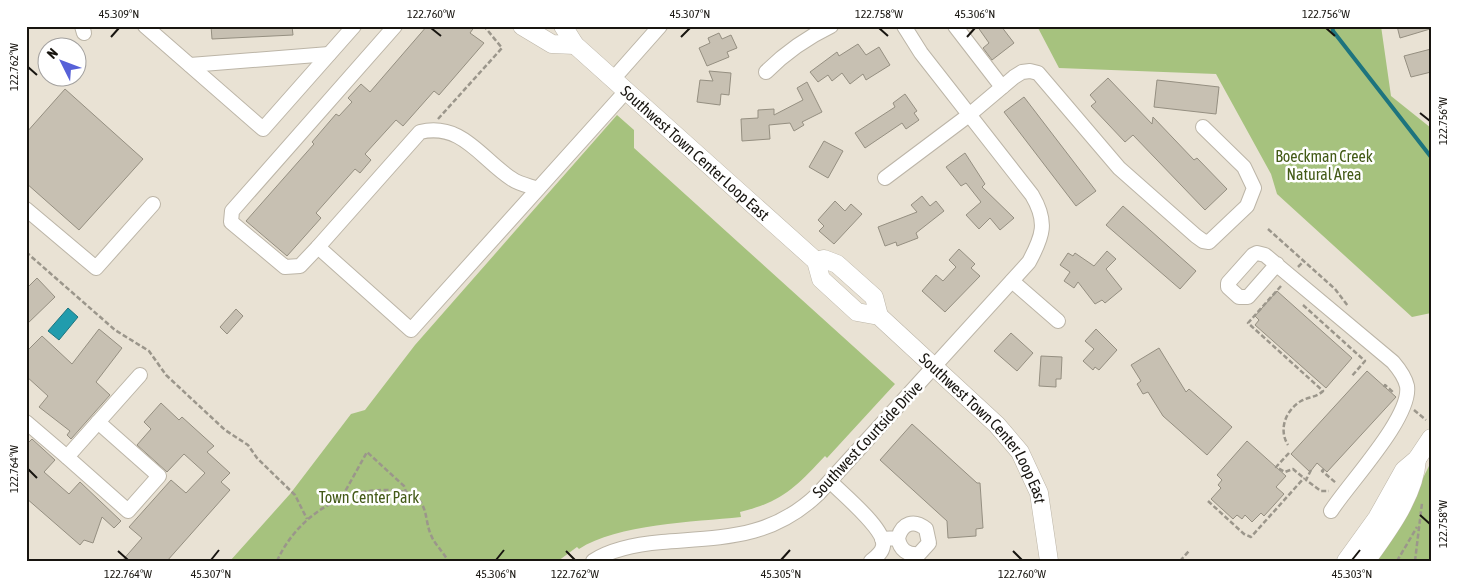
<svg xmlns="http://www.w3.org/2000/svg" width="1457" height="587" viewBox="0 0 1457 587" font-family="'Asap Condensed',sans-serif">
  <rect width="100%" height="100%" fill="#e9e2d4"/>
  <g fill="#a6c27e">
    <polygon points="1037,26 1381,26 1391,96 1431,128 1431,313 1412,317 1277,194 1271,174 1216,74 1059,68"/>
    <path d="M617 115 634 130V148L895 384 827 458 825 456C796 487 782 502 740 512L741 517C694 522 617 524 579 549L577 547 558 561H230L290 494 351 414 365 410 415 345Z"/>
    <polygon points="1431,462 1431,561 1375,561 1414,496"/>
  </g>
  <polygon fill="#219cad" stroke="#1e747e" points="68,308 78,317 59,340 48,331"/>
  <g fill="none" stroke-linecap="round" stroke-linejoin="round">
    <polyline stroke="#1e747e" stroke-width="4" points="1332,26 1333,31 1431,157"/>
  </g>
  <g fill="#c7c0b2" stroke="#958f81">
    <polygon points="211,26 292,26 293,35 212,39"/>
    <polygon points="427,26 475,26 470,33 484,43 439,95 434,91 403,126 396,120 365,154 371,160 360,173 355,169 316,213 321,218 287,256 246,221 314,144 312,142 336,114 339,116 352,102 348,98 361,84 370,92"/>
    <polygon points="977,26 1001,26 1014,43 992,60 983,48 989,43"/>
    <polygon points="1397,26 1430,26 1430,29 1400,38"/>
    <polygon points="719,33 722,39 731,35 737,48 727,52 729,57 707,66 699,48 710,43 708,38"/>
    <polygon points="858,44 866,55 879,47 890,65 866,80 863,74 850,84 842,73 832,81 828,75 818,82 810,72 837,52 839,56"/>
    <polygon points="1431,49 1431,72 1411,77 1404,56"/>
    <polygon points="709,71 731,73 729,95 721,94 720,105 697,102 700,80 713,81"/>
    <polygon points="1108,78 1152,124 1153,117 1194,160 1197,158 1227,189 1205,210 1133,135 1125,142 1091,106 1096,102 1090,95"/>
    <polygon points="1157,80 1219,87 1216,114 1154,107"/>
    <polygon points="807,82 822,112 802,122 804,125 794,131 790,123 769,125 770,139 742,141 741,119 758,118 758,110 774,109 774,115 803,100 797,88"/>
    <polygon points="65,89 143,159 79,230 26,183 26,133"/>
    <polygon points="905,94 917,111 914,113 919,120 906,129 902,123 865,148 855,133 895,107 893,103"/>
    <polygon points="1024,97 1096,191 1076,206 1004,112"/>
    <polygon points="824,141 843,151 828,178 809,167"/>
    <polygon points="965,153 985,184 982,187 1014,218 1000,230 990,218 979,229 966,215 981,202 966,183 961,186 946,167"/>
    <polygon points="922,196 930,206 936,201 944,211 916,233 918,238 897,246 896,242 885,246 878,227 917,212 911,205"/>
    <polygon points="835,201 845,211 851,204 862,214 834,244 819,231 824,226 818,220"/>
    <polygon points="1123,206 1196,271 1180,289 1106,225"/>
    <polygon points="959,249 975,264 971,268 980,276 945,312 922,291 936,275 943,281 956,267 949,260"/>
    <polygon points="1107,251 1116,259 1106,269 1122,289 1105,303 1102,300 1095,304 1078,282 1074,288 1064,281 1070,272 1060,265 1068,253 1073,256 1075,253 1094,266"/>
    <polygon points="37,278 55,297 26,325 26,289"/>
    <polygon points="1277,291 1352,358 1326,388 1255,325 1259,320 1255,316"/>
    <polygon points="236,309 243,316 227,334 220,327"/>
    <polygon points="99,329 122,348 96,382 110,395 71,439 67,435 70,431 39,407 48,396 26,376 26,352 42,336 72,364"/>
    <polygon points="1096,329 1117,350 1099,370 1095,367 1093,370 1083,361 1094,349 1085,341"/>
    <polygon points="1011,333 1033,353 1017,371 994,351"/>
    <polygon points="1159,348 1186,392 1189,389 1232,427 1207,455 1163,416 1148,392 1143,394 1137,384 1141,381 1131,365"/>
    <polygon points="1041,356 1062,357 1061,379 1056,379 1056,387 1039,386"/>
    <polygon points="1367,371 1396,397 1327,472 1317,463 1310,472 1291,454"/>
    <polygon points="161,403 179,420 182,417 214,446 207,452 230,473 221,482 230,490 167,561 122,561 142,538 129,527 171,480 186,493 205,473 184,454 167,472 137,445 151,429 144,422"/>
    <polygon points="912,424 977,483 980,483 983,528 976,529 976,536 948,538 947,521 880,460"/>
    <polygon points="32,439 55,460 44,472 69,494 80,482 121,521 114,528 102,517 93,543 84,540 80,545 26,498 26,445"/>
    <polygon points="1247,441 1286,476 1276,487 1284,494 1264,516 1261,513 1252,522 1245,515 1242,519 1237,515 1233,519 1211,499 1221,488 1218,485 1222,480 1217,475"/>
  </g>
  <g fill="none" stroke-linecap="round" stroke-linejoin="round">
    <defs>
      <g id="minor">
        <polyline points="82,26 84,33"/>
        <polyline points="145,26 263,129 354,26"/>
        <polyline points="955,26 1002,87"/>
        <polyline points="190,65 329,54"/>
        <path d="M766 72C786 52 806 38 831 26"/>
        <polyline points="614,78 660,26"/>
        <polyline points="885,178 969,115 1014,77 1022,72 1030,71 1038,73 1119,168 1196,236 1203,241 1209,242 1247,206 1254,188 1244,167 1203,127"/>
        <path d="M538 189C530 186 519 184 512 179 481 159 462 122 420 132L318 247 411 330 627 90"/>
        <polyline points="26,209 96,268 153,204"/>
        <polyline points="318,247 300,266 285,267 231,222 232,211 395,26"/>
        <path d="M1277 264 1248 297H1239L1228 287V283L1253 255 1257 253 1265 255 1393 362C1399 369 1405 377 1407 386 1412 417 1348 484 1331 511"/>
        <polyline points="1012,281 1058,321"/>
        <polyline points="26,422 67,457 140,375"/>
        <polyline points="67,457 128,511 159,476 98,422"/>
        <path d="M830 481C842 494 886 529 883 546 882 553 876 557 871 561"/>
        <path d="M882 539 898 538C900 550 907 555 919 554L929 543 926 529C914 519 902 523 898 538"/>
        <path d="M593 561C613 548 639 544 662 542 723 537 771 539 818 494L1029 262C1043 236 1048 222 1032 195L921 53 904 26"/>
      </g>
      <g id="major">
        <polyline points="522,26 552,44 575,45"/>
        <path id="s1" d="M563 26 575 45 816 261 821 279 857 312 879 316 997 425 1020 452 1039 493 1049 561"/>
        <polyline points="816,261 824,259 837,264 874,297 879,316"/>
        <polyline points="1346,561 1377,518 1404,470 1417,459 1431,438"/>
        <path d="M1366 561C1387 532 1415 495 1417 459"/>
      </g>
    </defs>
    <use href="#minor" stroke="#bcb5a7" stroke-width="16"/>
    <use href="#major" stroke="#bcb5a7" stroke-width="19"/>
    <g stroke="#9b968b" stroke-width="2.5" stroke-dasharray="5 2.5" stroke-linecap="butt">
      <polyline points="438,119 502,48 484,26"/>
      <polyline points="1268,229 1335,289 1348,306"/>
      <polyline points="26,252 115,330 149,351 166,375 225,430 248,445 257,458 295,495 307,519"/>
      <polyline points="1298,267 1304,261"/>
      <path d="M1281 286 1248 323 1323 391C1317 397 1308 397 1301 401 1286 410 1278 429 1288 445"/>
      <polyline points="1303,305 1365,361 1351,377"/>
      <polyline points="1384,387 1385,385 1394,393"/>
      <polyline points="1414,410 1426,420"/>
      <polyline points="1289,453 1276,467 1285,472 1293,469 1305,479"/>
      <polyline points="1324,469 1322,471 1336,483"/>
      <polyline points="1311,470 1306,480 1321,491 1329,491"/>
      <polyline points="342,497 367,452 404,486 406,492"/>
      <polyline points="1208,501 1244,534 1251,537 1304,478"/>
      <path d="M277 561C296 519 337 491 383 490 394 490 407 490 416 497 428 507 425 522 431 535 435 545 443 551 448 561"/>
      <polyline points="1180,561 1189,551"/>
      <polyline points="1397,561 1417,527"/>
      <polyline points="1415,561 1422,503"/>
    </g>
    <use href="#minor" stroke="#fff" stroke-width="14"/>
    <use href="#major" stroke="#fff" stroke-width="18"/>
  </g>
  <path fill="none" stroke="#181510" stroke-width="2" d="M431 28 441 36M879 28 888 36M1326 28 1335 36M111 37 119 28M681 37 690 28M967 37 975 28M28 67 37 75M1420 113 1430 121M28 469 37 478M1420 515 1430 524M118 551 128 560M566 551 575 560M1013 551 1022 560M211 560 219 550M496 560 504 550M781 560 790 550M1352 560 1360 550"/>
  <g text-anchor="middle" stroke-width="5" stroke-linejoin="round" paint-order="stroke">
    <g font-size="16" fill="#181510" stroke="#fff">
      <text dy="6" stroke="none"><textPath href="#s1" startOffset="184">Southwest Town Center Loop East</textPath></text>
      <text dy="6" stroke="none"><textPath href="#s1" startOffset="591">Southwest Town Center Loop East</textPath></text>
      <text transform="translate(867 439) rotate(-47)" y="6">Southwest Courtside Drive</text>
    </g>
    <g font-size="16" fill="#435a17" stroke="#fff">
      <text x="1324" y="162">Boeckman Creek<tspan x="1324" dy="18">Natural Area</tspan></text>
      <text x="369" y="503">Town Center Park</text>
    </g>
  </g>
  <rect width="1457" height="587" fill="none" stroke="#ffffff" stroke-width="55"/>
  <g transform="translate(62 62) rotate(312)"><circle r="24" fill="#ffffff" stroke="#a3a19f"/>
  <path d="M0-4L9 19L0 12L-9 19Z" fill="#5761d8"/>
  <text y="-8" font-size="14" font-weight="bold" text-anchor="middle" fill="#181510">N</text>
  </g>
  <rect x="28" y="28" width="1402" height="532" fill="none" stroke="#181510" stroke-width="2"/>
  <g font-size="12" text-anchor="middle" fill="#181510">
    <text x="119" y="18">45.309°N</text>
    <text x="431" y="18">122.760°W</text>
    <text x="690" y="18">45.307°N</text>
    <text x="879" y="18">122.758°W</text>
    <text x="975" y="18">45.306°N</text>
    <text x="1326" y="18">122.756°W</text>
    <text transform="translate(14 67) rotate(-90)" y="4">122.762°W</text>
    <text transform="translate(1443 121) rotate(-90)" y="4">122.756°W</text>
    <text transform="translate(14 469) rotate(-90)" y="4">122.764°W</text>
    <text transform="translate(1443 524) rotate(-90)" y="4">122.758°W</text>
    <text x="128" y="578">122.764°W</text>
    <text x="211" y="578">45.307°N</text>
    <text x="496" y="578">45.306°N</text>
    <text x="575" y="578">122.762°W</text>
    <text x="781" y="578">45.305°N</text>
    <text x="1022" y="578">122.760°W</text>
    <text x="1352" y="578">45.303°N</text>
  </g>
</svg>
